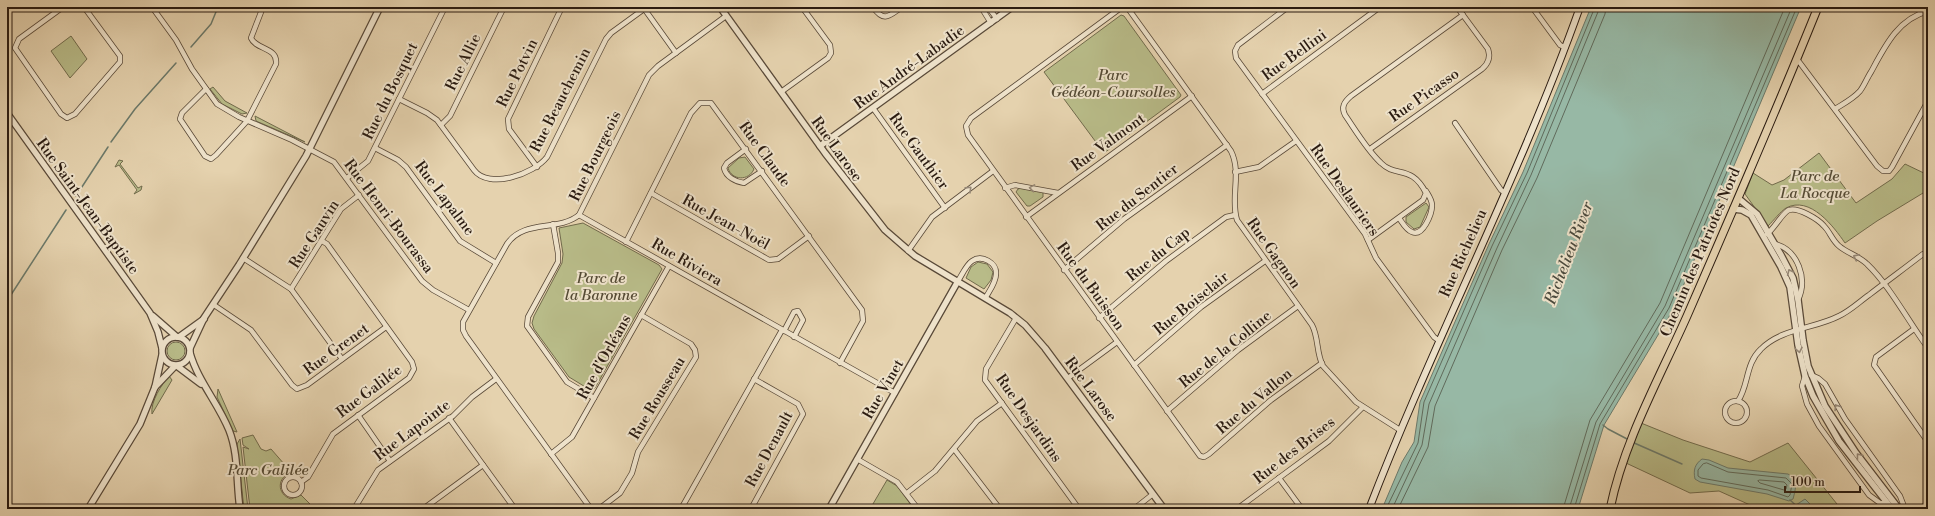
<svg xmlns="http://www.w3.org/2000/svg" width="1935" height="516" viewBox="0 0 1935 516" font-family="'Libre Bodoni',serif">
  <rect width="100%" height="100%" fill="#e5d2ae"/>
  <filter id="stains"><feTurbulence type="fractalNoise" baseFrequency=".005" numOctaves="4"/><feColorMatrix values="0 0 0 0 .2 0 0 0 0 .09 0 0 0 0 .02 0 0 0 .5 -.17"/></filter>
  <radialGradient id="worn" r=".72"><stop offset=".6" stop-color="#630" stop-opacity="0"/><stop offset="1" stop-color="#630" stop-opacity=".3"/></radialGradient>
  <g fill="#b8bb88" stroke="#716b4c">
    <polygon points="1121,15 1124,16 1181,95 1180,97 1104,153 1044,72"/>
    <polygon points="71,36 87,59 70,78 51,51"/>
    <polygon points="213,87 225,101 247,113 242,114 222,104 210,89"/>
    <polygon points="255,116 305,142 256,121"/>
    <path d="M1819 153 1856 203 1892 179 1905 164 1928 175V190L1877 221 1845 243C1834 227 1810 195 1786 208 1780 212 1774 220 1768 226L1745 194 1753 173 1772 185 1784 180Z"/>
    <path d="M745 157 754 169C749 181 732 181 728 168L739 158Z"/>
    <polygon points="119,160 123,161 120,164 138,188 142,186 141,190 134,194 137,190 119,165 115,167"/>
    <polygon points="1021,188 1043,192 1043,197 1030,206 1027,206 1016,192 1018,189"/>
    <polygon points="1426,203 1429,207 1420,227 1414,229 1406,222 1406,217"/>
    <polygon points="583,223 659,265 662,269 595,388 592,391 569,377 534,329 532,323 534,316 562,263 563,254 559,228"/>
    <polygon points="978,262 987,264 993,272 991,280 984,289 966,278 971,267"/>
    <circle cx="176" cy="351" r="9"/>
    <path d="M169 376 172 380 152 414C150 402 162 384 169 376Z"/>
    <polygon points="218,389 237,432 233,431 217,397"/>
    <polygon points="1641,423 1683,440 1750,462 1788,443 1841,509 1759,509 1719,491 1690,493 1626,463"/>
    <path d="M253 435 261 449 266 451 271 449 292 473C277 476 276 494 291 499L301 495 315 509H250L243 447 249 449 243 445 242 438Z"/>
    <polygon points="240,439 248,509 244,509 237,444"/>
    <polygon points="887,480 897,486 914,509 870,509"/>
  </g>
  <g fill="#97b8a5" stroke="#6b796a">
    <polygon points="1591,7 1801,7 1673,310 1604,425 1578,509 1382,509 1402,462 1414,442 1420,402 1489,244 1523,172"/>
    <path d="M1702 459 1709 460 1728 468 1788 474C1798 480 1796 488 1793 499L1789 501 1767 494 1700 482 1695 479C1693 470 1695 464 1702 459Z"/>
    <polygon points="1805,499 1815,509 1794,509 1793,507"/>
  </g>
  <g fill="none" stroke-linecap="round" stroke-linejoin="round">
    <g stroke="#606a5b" stroke-width="1">
      <polygon points="1707,463 1728,472 1786,478 1792,484 1790,495 1788,497 1768,490 1701,478 1698,476 1698,470 1703,464"/>
      <polygon points="1760,480 1784,482 1787,485 1786,489 1784,490 1760,483 1758,481"/>
      <polyline points="1386,509 1418,443 1424,402 1492,246 1527,173 1595,7"/>
      <polyline points="1392,509 1422,445 1429,404 1497,248 1531,175 1600,7"/>
      <polyline points="1398,509 1428,447 1435,406 1502,250 1537,178 1605,14 1606,7"/>
      <polyline points="1563,509 1590,420 1660,303 1785,7"/>
      <polyline points="1569,509 1596,422 1665,306 1792,7"/>
      <polyline points="1574,509 1600,424 1669,308 1797,7"/>
    </g>
    <g stroke="#6b796a" stroke-width="1.5">
      <polyline points="191,47 211,24 218,7"/>
      <polyline points="111,142 135,109 176,63"/>
      <polyline points="76,196 108,147"/>
      <polyline points="7,301 66,210"/>
      <polyline points="1603,425 1608,429 1629,440"/>
      <polyline points="1632,442 1682,464"/>
      <polyline points="1790,500 1800,509"/>
      <polyline points="1912,509 1928,502"/>
    </g>
    <defs>
      <g id="minor">
        <polyline points="63,7 19,39 15,48 61,114 67,118 75,114 120,62 120,56 84,7"/>
        <polyline points="152,7 176,40 192,69 217,104 239,117 292,140 334,162 422,281 433,290 469,310"/>
        <polyline points="643,7 676,53"/>
        <path d="M873 7C884 23 889 16 902 7"/>
        <polyline points="981,7 991,23"/>
        <polyline points="988,7 997,19"/>
        <polyline points="1122,7 971,118 966,126 968,135 1200,456 1204,457 1209,454 1271,400 1322,363"/>
        <path d="M1127 7 1231 151C1242 173 1230 198 1237 220L1312 325C1319 338 1316 353 1323 366L1356 402 1400 430"/>
        <polyline points="1288,7 1238,45 1235,51 1236,58 1365,234 1376,258 1434,337 1438,340"/>
        <polyline points="1532,7 1560,45 1564,47"/>
        <polyline points="1797,59 1877,166 1883,171 1889,171 1892,167 1928,101"/>
        <path d="M206 89 182 113 180 119 205 156 211 159 216 155 247 121 276 64C278 47 256 50 251 38L263 7"/>
        <polyline points="781,92 828,58 831,53 830,45 802,7"/>
        <polyline points="1262,94 1380,7"/>
        <path d="M399 99 427 113 437 120 474 170C489 190 534 174 547 157L606 39 611 33 644 9"/>
        <polyline points="873,108 945,208"/>
        <path d="M1835 109C1843 104 1853 99 1860 91 1864 86 1867 78 1871 72 1885 46 1898 19 1928 11"/>
        <polyline points="1455,123 1501,190 1505,193"/>
        <polyline points="441,125 450,116 504,7"/>
        <polyline points="375,148 398,160 406,167 460,241 496,263"/>
        <path d="M746 149 727 163 724 168C726 177 736 182 744 183L762 171"/>
        <path d="M1370 149 1482 69C1488 64 1491 58 1488 49L1457 7"/>
        <polyline points="537,167 509,129 508,119 562,7"/>
        <polyline points="1235,172 1259,167 1296,141"/>
        <polyline points="347,178 368,161 445,7"/>
        <polyline points="1005,188 1015,185 1058,193"/>
        <polyline points="651,193 769,260 778,259 809,236"/>
        <polyline points="579,215 895,393"/>
        <polyline points="1026,217 1192,96"/>
        <path d="M1399 218C1402 222 1406 230 1412 232 1423 237 1432 214 1432 205 1432 200 1429 196 1426 191"/>
        <polyline points="553,224 558,253 558,262 528,317 527,326 567,382 594,398"/>
        <path d="M1767 234C1774 229 1783 212 1789 210 1798 207 1818 219 1824 226 1830 232 1832 240 1839 246 1847 253 1859 256 1867 264 1890 286 1908 321 1928 348"/>
        <path d="M1368 240 1423 200 1426 193C1411 164 1396 178 1381 163 1367 150 1356 131 1345 115 1341 107 1344 102 1351 96L1463 15"/>
        <polyline points="626,242 691,113 700,103 711,103 862,310 863,321 840,363"/>
        <path d="M1775 244C1798 250 1808 279 1798 300"/>
        <polyline points="908,251 932,217 993,171"/>
        <polyline points="243,258 291,289 342,359"/>
        <polyline points="1064,270 1124,219 1227,145"/>
        <path d="M958 281C962 275 966 265 972 261 982 254 997 263 996 274 996 282 990 290 986 297"/>
        <polyline points="291,289 341,209 359,195"/>
        <polyline points="214,305 251,330 292,385 297,389 307,385 386,327"/>
        <polyline points="1016,318 986,369 985,380 1079,509"/>
        <polyline points="1099,318 1166,261 1226,217 1235,215"/>
        <polyline points="1914,329 1876,357 1874,365 1928,442"/>
        <polyline points="784,331 794,312 798,311 803,320 794,337"/>
        <polyline points="1134,365 1201,307 1265,261"/>
        <polyline points="1811,375 1818,378 1825,384 1845,419 1900,496 1905,509"/>
        <polyline points="1805,376 1802,386 1807,404 1819,426 1869,495 1880,503 1888,504"/>
        <polyline points="1068,378 1117,342"/>
        <path d="M1738 401C1749 385 1745 364 1761 349 1782 328 1814 329 1839 316 1850 311 1859 302 1869 295 1887 281 1905 268 1923 254L1928 255"/>
        <circle cx="1736" cy="412" r="11"/>
        <polyline points="1167,411 1238,350 1298,306"/>
        <polyline points="358,415 390,461"/>
        <polyline points="449,418 515,509"/>
        <polyline points="954,449 1000,509"/>
        <polyline points="551,454 572,437 669,266"/>
        <polyline points="857,459 897,482 918,509"/>
        <circle cx="293" cy="486" r="9"/>
        <polyline points="1279,478 1302,509"/>
        <polyline points="301,482 308,477 333,434 409,378 414,369 412,362 327,244 322,241"/>
        <polyline points="907,493 935,471 977,421 1002,403"/>
        <polyline points="354,509 378,470 453,416 472,397 496,379"/>
        <polyline points="423,509 483,465"/>
        <path d="M591 509 466 336 463 330V322L507 244C524 219 558 232 579 215L649 75 658 66 726 16"/>
        <polyline points="599,509 620,493 632,473 638,452 696,357 695,350 691,344 641,315"/>
        <polyline points="681,509 782,330"/>
        <polyline points="751,509 803,414 798,404 754,379"/>
        <polyline points="1134,509 1153,494"/>
        <polyline points="1237,509 1329,441 1363,407"/>
      </g>
      <g id="tertiary">
        <polyline points="720,7 825,153 885,230 915,256 1010,313 1025,325 1045,348 1164,509"/>
        <polyline points="7,113 150,313 158,332 162,348"/>
        <polyline points="820,146 1012,7"/>
        <polyline points="1738,198 1757,214 1781,255 1793,278 1798,300 1803,340 1808,366 1825,406 1856,453 1899,509"/>
        <polyline points="1733,209 1742,210 1751,215 1781,267 1790,287 1798,345 1805,376 1813,396 1839,441 1892,509"/>
        <polyline points="153,316 177,337"/>
        <circle cx="176" cy="351" r="14"/>
        <polyline points="179,337 204,319"/>
        <polyline points="190,348 204,318 239,265 306,156 380,7"/>
        <path d="M190 353C198 381 218 403 229 430 239 455 236 483 240 509"/>
        <polyline points="177,366 201,384"/>
        <polyline points="155,387 175,366"/>
        <polyline points="88,509 140,424 155,387 162,355"/>
        <polyline points="829,509 958,281"/>
      </g>
      <path id="secondary" d="M1369 509C1434 340 1519 178 1580 7"/>
      <path id="primary" d="M1610 509C1624 441 1659 379 1687 316 1732 213 1776 111 1818 7"/>
    </defs>
    <use href="#minor" stroke="#594938" stroke-width="6"/>
    <use href="#tertiary" stroke="#594938" stroke-width="8"/>
    <use href="#secondary" stroke="#2a1b11" stroke-width="8"/>
    <use href="#primary" stroke="#2a1b11" stroke-width="9"/>
    <use href="#minor" stroke="#eee2ca" stroke-width="4.5"/>
    <use href="#tertiary" stroke="#eee2ca" stroke-width="5.5"/>
    <use href="#secondary" stroke="#eee2ca" stroke-width="6"/>
    <use href="#primary" stroke="#e5d2ae" stroke-width="7"/>
  </g>
  <defs><path id="oneway-chevron" d="M-2-3.5L2.5 0L-2 3.5" fill="none" stroke-width="1.6" stroke-linecap="round" stroke-linejoin="round"/></defs>
  <g stroke="#968877">
    <use href="#oneway-chevron" transform="translate(1032 188) rotate(-171)"/>
    <use href="#oneway-chevron" transform="translate(969 189) rotate(-44)"/>
    <use href="#oneway-chevron" transform="translate(1856 257) rotate(-154)"/>
    <use href="#oneway-chevron" transform="translate(1790 272) rotate(-114)"/>
    <use href="#oneway-chevron" transform="translate(1799 350) rotate(79)"/>
    <use href="#oneway-chevron" transform="translate(1837 407) rotate(-122)"/>
    <use href="#oneway-chevron" transform="translate(1859 456) rotate(-127)"/>
  </g>
  <g text-anchor="middle" stroke-width="4" stroke-linejoin="round" paint-order="stroke">
    <g font-size="15" fill="#2a1b11" stroke="#eee2ca">
      <text transform="translate(1294 55) rotate(-36)" y="5">Rue Bellini</text>
      <text transform="translate(463 62) rotate(-64)" y="5">Rue Allie</text>
      <text transform="translate(909 67) rotate(-36)" y="5">Rue André-Labadie</text>
      <text transform="translate(517 73) rotate(-64)" y="5">Rue Potvin</text>
      <text transform="translate(390 91) rotate(-64)" y="5">Rue du Bosquet</text>
      <text transform="translate(1424 95) rotate(-35)" y="5">Rue Picasso</text>
      <text transform="translate(560 100) rotate(-63)" y="5">Rue Beauchemin</text>
      <text transform="translate(1108 142) rotate(-36)" y="5">Rue Valmont</text>
      <text transform="translate(837 149) rotate(54)" y="5">Rue Larose</text>
      <text transform="translate(919 151) rotate(54)" y="5">Rue Gauthier</text>
      <text transform="translate(765 154) rotate(54)" y="5">Rue Claude</text>
      <text transform="translate(595 156) rotate(-64)" y="5">Rue Bourgeois</text>
      <text transform="translate(1345 190) rotate(55)" y="5">Rue Deslauriers</text>
      <text transform="translate(1137 197) rotate(-38)" y="5">Rue du Sentier</text>
      <text transform="translate(445 198) rotate(53)" y="5">Rue Lapalme</text>
      <text transform="translate(88 206) rotate(54)" y="5">Rue Saint-Jean-Baptiste</text>
      <text transform="translate(389 216) rotate(53)" y="5">Rue Henri-Bourassa</text>
      <text transform="translate(726 222) rotate(29)" y="5">Rue Jean-Noël</text>
      <text transform="translate(314 234) rotate(-57)" y="5">Rue Gauvin</text>
      <text transform="translate(1700 252) rotate(-67)" y="5">Chemin des Patriotes Nord</text>
      <text transform="translate(1274 253) rotate(55)" y="5">Rue Gagnon</text>
      <text transform="translate(1463 253) rotate(-66)" y="5">Rue Richelieu</text>
      <text transform="translate(1158 254) rotate(-39)" y="5">Rue du Cap</text>
      <text transform="translate(687 262) rotate(30)" y="5">Rue Riviera</text>
      <text transform="translate(1091 286) rotate(54)" y="5">Rue du Buisson</text>
      <text transform="translate(1191 303) rotate(-39)" y="5">Rue Boisclair</text>
      <text transform="translate(336 349) rotate(-36)" y="5">Rue Grenet</text>
      <text transform="translate(1225 349) rotate(-39)" y="5">Rue de la Colline</text>
      <text transform="translate(604 357) rotate(-61)" y="5">Rue d'Orléans</text>
      <text transform="translate(883 389) rotate(-60)" y="5">Rue Vinet</text>
      <text transform="translate(1091 389) rotate(53)" y="5">Rue Larose</text>
      <text transform="translate(369 391) rotate(-37)" y="5">Rue Galilée</text>
      <text transform="translate(657 398) rotate(-59)" y="5">Rue Rousseau</text>
      <text transform="translate(1254 401) rotate(-40)" y="5">Rue du Vallon</text>
      <text transform="translate(1029 418) rotate(55)" y="5">Rue Desjardins</text>
      <text transform="translate(412 430) rotate(-37)" y="5">Rue Lapointe</text>
      <text transform="translate(769 449) rotate(-62)" y="5">Rue Denault</text>
      <text transform="translate(1294 450) rotate(-38)" y="5">Rue des Brises</text>
    </g>
    <g font-size="15" font-style="italic" fill="#554b35" stroke="#eee2ca">
      <text x="1113" y="80">Parc<tspan x="1113" dy="17">Gédéon-Coursolles</tspan></text>
      <text x="1815" y="181">Parc de<tspan x="1815" dy="17">La Rocque</tspan></text>
      <text x="601" y="283">Parc de<tspan x="601" dy="17">la Baronne</tspan></text>
      <text x="268" y="475">Parc Galilée</text>
    </g>
    <g font-size="16" font-style="italic" fill="#4b4a3d" stroke="#eee2ca">
      <text transform="translate(1568 253) rotate(-69)" y="6">Richelieu River</text>
    </g>
  </g>
  <rect width="1935" height="516" fill="none" stroke="#e5d2ae" stroke-width="24"/>
  <rect x="8" y="8" width="1919" height="500" fill="none" stroke="#2a1b11" stroke-width="2"/>
  <rect x="12" y="12" width="1911" height="492" fill="none" stroke="#2a1b11"/>
  <path d="M1785 486v6h75v-6" fill="none" stroke="#2a1b11" stroke-width="2"/>
  <text x="1791" y="486" font-size="12" fill="#2a1b11" stroke="#eee2ca" stroke-width="3" paint-order="stroke">100 m</text>
  <rect width="100%" height="100%" filter="url(#stains)"/>
  <rect width="100%" height="100%" fill="url(#worn)"/>
</svg>
